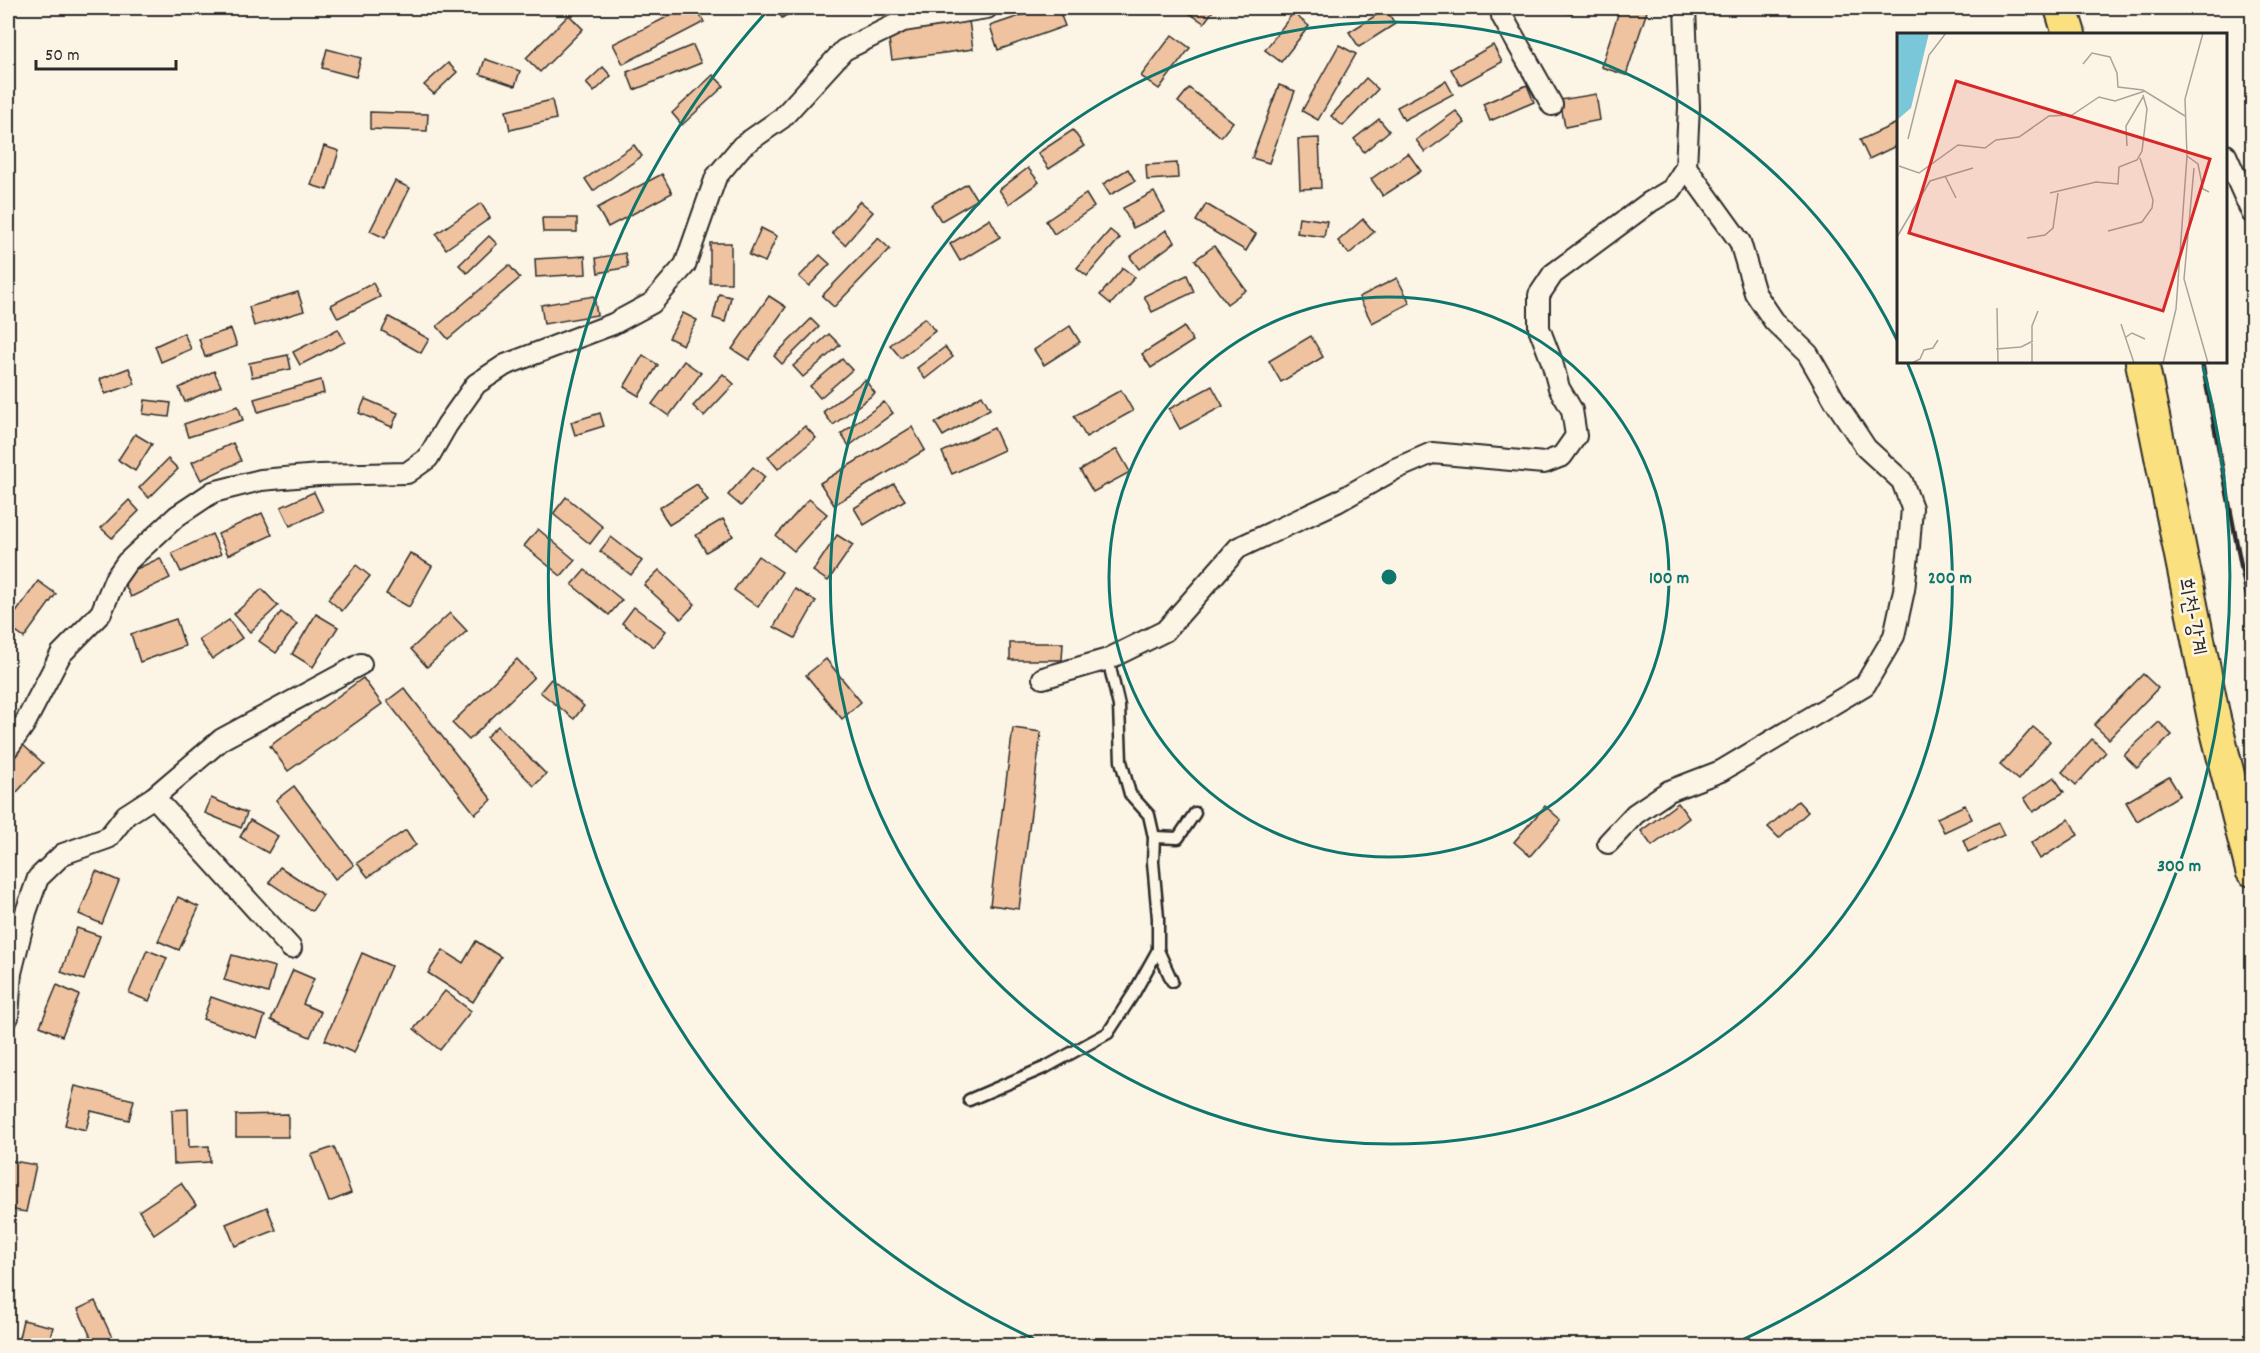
<svg xmlns="http://www.w3.org/2000/svg" width="2260" height="1353" viewBox="0 0 2260 1353" font-family="Dekko,'Poor Story',sans-serif">
  <rect width="100%" height="100%" fill="#fcf5e5"/>
  <filter id="ink" filterUnits="userSpaceOnUse"><feTurbulence type="fractalNoise" baseFrequency=".0167" numOctaves="2"/><feDisplacementMap in="SourceGraphic" scale="12" xChannelSelector="R" yChannelSelector="G"/><feConvolveMatrix kernelMatrix="1 2 1 2 8 2 1 2 1" color-interpolation-filters="sRGB"/></filter>
  <g filter="url(#ink)">
    <g fill="#efc39f" stroke="#2b2b2b" stroke-width="1.5">
      <polygon points="685,8 696,8 704,22 623,64 613,44"/>
      <polygon points="775,8 798,8 782,18"/>
      <polygon points="1043,8 1058,8 1065,26 998,50 990,26"/>
      <polygon points="1193,8 1215,8 1204,23 1189,13"/>
      <polygon points="1549,8 1574,8 1572,14"/>
      <polygon points="1620,8 1648,8 1626,75 1601,67"/>
      <polygon points="1386,9 1395,24 1359,47 1349,32"/>
      <polygon points="1293,13 1309,26 1281,62 1265,50"/>
      <polygon points="569,15 583,29 540,72 526,58"/>
      <polygon points="969,21 973,49 892,60 888,33"/>
      <polygon points="1172,35 1190,48 1159,89 1141,76"/>
      <polygon points="693,45 701,63 634,90 627,72"/>
      <polygon points="1339,45 1356,54 1318,120 1302,111"/>
      <polygon points="1493,45 1502,62 1460,85 1451,69"/>
      <polygon points="327,49 361,58 356,77 322,68"/>
      <polygon points="485,59 520,71 515,86 480,74"/>
      <polygon points="448,63 457,72 434,94 424,85"/>
      <polygon points="603,67 611,76 594,92 586,83"/>
      <polygon points="713,75 724,86 682,125 672,113"/>
      <polygon points="1366,78 1378,89 1343,126 1331,116"/>
      <polygon points="1446,81 1453,94 1404,120 1397,107"/>
      <polygon points="1279,85 1295,91 1269,163 1252,158"/>
      <polygon points="1527,85 1534,102 1490,121 1483,104"/>
      <polygon points="1189,88 1233,122 1221,137 1178,102"/>
      <polygon points="1596,94 1600,120 1565,127 1560,100"/>
      <polygon points="552,100 556,119 510,130 506,111"/>
      <polygon points="1456,111 1465,123 1425,152 1416,140"/>
      <polygon points="370,112 428,114 427,131 370,129"/>
      <polygon points="1379,119 1389,131 1364,152 1354,139"/>
      <polygon points="1897,123 1898,145 1869,159 1860,140"/>
      <polygon points="1073,130 1084,146 1049,169 1038,153"/>
      <polygon points="1319,138 1321,188 1300,189 1298,139"/>
      <polygon points="634,145 642,156 593,191 585,179"/>
      <polygon points="324,146 339,151 327,190 311,185"/>
      <polygon points="1408,153 1421,171 1383,196 1371,179"/>
      <polygon points="1177,163 1178,178 1147,180 1146,165"/>
      <polygon points="1028,168 1039,182 1009,204 999,190"/>
      <polygon points="1128,169 1135,181 1110,195 1103,184"/>
      <polygon points="662,174 672,193 608,227 597,208"/>
      <polygon points="395,181 410,188 385,238 370,231"/>
      <polygon points="967,184 977,200 941,221 931,205"/>
      <polygon points="1154,192 1165,212 1133,228 1123,208"/>
      <polygon points="1086,194 1094,207 1054,234 1046,221"/>
      <polygon points="860,201 873,212 845,245 832,233"/>
      <polygon points="481,203 490,218 446,249 436,234"/>
      <polygon points="1206,204 1256,234 1246,251 1196,221"/>
      <polygon points="1299,217 1327,221 1324,237 1297,233"/>
      <polygon points="542,218 577,218 577,232 543,232"/>
      <polygon points="990,219 1000,237 960,261 950,244"/>
      <polygon points="1363,219 1374,232 1349,254 1338,241"/>
      <polygon points="761,228 777,236 765,262 749,255"/>
      <polygon points="1110,230 1120,238 1087,276 1077,268"/>
      <polygon points="1166,230 1175,242 1139,269 1130,257"/>
      <polygon points="489,236 497,244 467,273 459,265"/>
      <polygon points="878,238 890,249 834,307 822,296"/>
      <rect x="710" y="243" width="21" height="40"/>
      <polygon points="1214,246 1246,290 1227,304 1195,260"/>
      <polygon points="625,253 628,267 598,273 596,258"/>
      <polygon points="820,255 830,264 809,286 799,277"/>
      <polygon points="585,256 586,274 536,277 535,259"/>
      <polygon points="509,265 520,278 448,339 437,326"/>
      <polygon points="1123,268 1135,277 1111,304 1100,295"/>
      <polygon points="1187,275 1194,292 1152,312 1144,296"/>
      <polygon points="1397,278 1410,303 1372,323 1359,297"/>
      <polygon points="373,283 380,297 338,318 331,305"/>
      <polygon points="298,292 304,311 254,326 249,307"/>
      <polygon points="719,294 731,297 725,322 713,318"/>
      <polygon points="594,296 597,315 544,324 541,305"/>
      <polygon points="769,296 786,307 749,360 732,349"/>
      <polygon points="683,313 697,320 683,345 669,338"/>
      <polygon points="389,317 429,339 421,353 382,331"/>
      <polygon points="925,318 935,331 901,358 890,345"/>
      <polygon points="811,319 819,327 782,364 774,356"/>
      <polygon points="1070,326 1080,342 1044,365 1034,350"/>
      <polygon points="1184,327 1193,341 1151,368 1142,354"/>
      <polygon points="231,329 237,346 205,357 199,339"/>
      <polygon points="338,329 345,342 300,365 293,352"/>
      <polygon points="184,333 191,349 161,362 155,346"/>
      <polygon points="829,334 840,345 803,377 793,366"/>
      <polygon points="1311,336 1323,357 1281,382 1269,361"/>
      <polygon points="945,347 953,357 925,379 917,368"/>
      <polygon points="288,355 291,369 252,377 249,363"/>
      <polygon points="643,355 658,365 639,396 624,387"/>
      <polygon points="842,359 852,370 820,398 810,386"/>
      <polygon points="684,361 701,373 669,416 652,404"/>
      <polygon points="129,368 135,384 105,394 100,379"/>
      <polygon points="214,371 221,386 185,402 179,388"/>
      <polygon points="723,374 734,384 704,416 693,406"/>
      <polygon points="321,380 324,393 258,412 254,399"/>
      <polygon points="865,380 875,393 833,425 823,412"/>
      <polygon points="1212,386 1223,406 1180,429 1169,409"/>
      <polygon points="1121,390 1133,411 1086,437 1074,416"/>
      <polygon points="982,395 990,409 943,436 935,423"/>
      <polygon points="365,399 398,413 392,427 359,413"/>
      <polygon points="145,400 171,403 169,417 143,414"/>
      <polygon points="884,402 893,413 849,446 841,434"/>
      <polygon points="238,406 243,420 188,437 184,424"/>
      <polygon points="600,413 604,426 575,435 571,422"/>
      <polygon points="805,426 816,438 778,469 768,457"/>
      <polygon points="912,427 925,450 834,505 820,483"/>
      <polygon points="994,428 1004,450 952,474 942,452"/>
      <polygon points="135,434 152,444 135,471 118,460"/>
      <polygon points="233,443 241,461 201,480 192,462"/>
      <polygon points="1117,449 1130,472 1093,492 1080,470"/>
      <polygon points="168,459 178,469 149,498 139,488"/>
      <polygon points="753,467 765,477 741,506 728,495"/>
      <polygon points="697,484 708,501 669,525 659,508"/>
      <polygon points="894,484 905,500 864,525 854,508"/>
      <polygon points="314,492 323,511 290,526 281,507"/>
      <polygon points="566,497 603,527 590,544 553,514"/>
      <polygon points="809,499 827,514 794,551 776,536"/>
      <polygon points="129,500 139,511 112,538 101,528"/>
      <polygon points="262,513 272,535 228,555 218,534"/>
      <polygon points="723,519 733,536 706,552 696,535"/>
      <polygon points="538,529 575,560 561,576 524,546"/>
      <polygon points="212,534 221,554 181,572 172,553"/>
      <polygon points="837,535 853,545 828,581 813,571"/>
      <polygon points="611,537 642,561 631,575 600,551"/>
      <polygon points="410,553 432,566 409,607 386,594"/>
      <polygon points="758,556 782,572 758,607 734,590"/>
      <polygon points="160,558 170,578 131,597 121,576"/>
      <polygon points="356,565 370,576 342,611 328,599"/>
      <polygon points="585,570 622,600 609,615 572,585"/>
      <polygon points="659,570 695,604 681,619 644,585"/>
      <polygon points="38,581 56,594 24,638 8,626 8,624"/>
      <polygon points="262,589 278,606 250,632 234,614"/>
      <polygon points="795,589 816,601 795,638 774,627"/>
      <polygon points="634,607 666,631 654,647 622,623"/>
      <polygon points="281,612 297,624 276,653 259,641"/>
      <polygon points="450,613 467,631 427,667 411,649"/>
      <polygon points="316,614 338,627 313,667 292,654"/>
      <polygon points="176,619 185,646 140,662 131,634"/>
      <polygon points="229,620 242,638 212,659 199,640"/>
      <polygon points="1010,643 1063,643 1062,660 1010,660"/>
      <polygon points="517,659 534,677 469,740 452,723"/>
      <polygon points="826,659 861,702 842,719 806,675"/>
      <polygon points="2143,674 2158,688 2109,739 2094,725"/>
      <polygon points="363,678 382,704 288,771 270,746"/>
      <polygon points="551,679 584,706 574,719 540,692"/>
      <polygon points="404,688 492,800 475,814 387,701"/>
      <polygon points="2159,722 2172,735 2137,768 2124,755"/>
      <polygon points="498,726 546,774 534,786 486,737"/>
      <polygon points="2033,727 2050,741 2018,780 2000,765"/>
      <polygon points="1013,728 1041,732 1019,909 990,905"/>
      <polygon points="2092,739 2106,752 2076,785 2062,772"/>
      <polygon points="23,745 43,763 8,802 8,762"/>
      <polygon points="2054,777 2064,792 2033,812 2024,798"/>
      <polygon points="2169,777 2180,795 2137,821 2126,802"/>
      <polygon points="294,786 354,865 335,879 276,800"/>
      <polygon points="211,798 247,813 241,828 205,813"/>
      <polygon points="1798,801 1808,812 1779,838 1768,827"/>
      <polygon points="1678,803 1689,818 1652,846 1641,831"/>
      <polygon points="1965,805 1972,819 1944,832 1937,818"/>
      <polygon points="1545,806 1561,820 1530,856 1514,842"/>
      <polygon points="2069,819 2078,835 2040,859 2031,843"/>
      <polygon points="250,820 278,836 268,853 240,837"/>
      <polygon points="1998,823 2004,835 1968,852 1963,840"/>
      <polygon points="406,830 416,845 368,877 357,863"/>
      <polygon points="280,867 323,895 312,911 269,882"/>
      <polygon points="96,871 119,881 102,924 79,914"/>
      <polygon points="178,897 199,907 179,950 158,941"/>
      <polygon points="77,928 100,936 84,980 61,972"/>
      <polygon points="476,941 501,957 473,1002 428,973 443,950 463,963"/>
      <polygon points="147,950 167,958 149,1001 129,993"/>
      <polygon points="362,953 391,966 354,1053 325,1040"/>
      <polygon points="232,955 275,967 268,993 224,980"/>
      <polygon points="293,970 314,979 303,1004 321,1012 310,1037 271,1020"/>
      <polygon points="57,985 79,995 62,1036 40,1026"/>
      <polygon points="445,991 471,1011 440,1050 414,1029"/>
      <polygon points="211,997 265,1016 257,1038 203,1019"/>
      <polygon points="75,1086 134,1100 129,1120 91,1111 86,1130 65,1125"/>
      <polygon points="188,1109 189,1147 209,1146 210,1162 174,1164 172,1110"/>
      <polygon points="288,1114 288,1137 236,1137 236,1115"/>
      <polygon points="334,1147 351,1193 329,1202 311,1155"/>
      <polygon points="8,1160 36,1165 26,1212 8,1209"/>
      <polygon points="181,1183 196,1205 154,1234 139,1211"/>
      <polygon points="267,1207 276,1230 235,1246 226,1224"/>
      <polygon points="95,1301 116,1346 95,1346 78,1309"/>
      <polygon points="23,1320 53,1327 48,1346 17,1346"/>
    </g>
    <g fill="none" stroke-linecap="round" stroke-linejoin="round">
      <defs>
        <g id="lane">
          <polyline points="1154,837 1178,838 1195,813"/>
          <polyline points="1158,950 1172,981"/>
          <polyline points="969,1100 1046,1067 1108,1033 1134,993 1158,950 1158,918 1153,862 1154,837 1149,815 1130,794 1121,761 1119,706 1108,659"/>
        </g>
        <g id="street">
          <polyline points="1501,8 1502,16 1552,105"/>
          <polyline points="2226,155 2252,213"/>
          <polyline points="1043,678 1108,659 1165,631 1238,548 1337,502 1395,469 1432,453 1544,463 1562,456 1576,436 1572,410 1559,388 1552,362 1539,328 1539,295 1553,274 1650,202 1672,189 1686,167 1689,107 1685,8"/>
          <polyline points="8,748 24,725 61,654 101,613 115,579 127,562 177,516 213,492 261,480 319,475 407,473 428,458 447,425 476,384 505,365 613,324 652,303 685,265 716,177 742,146 782,118 844,50 903,21 987,8"/>
          <polyline points="154,797 291,948"/>
          <polyline points="1608,843 1635,814 1669,791 1721,771 1865,685 1894,636 1904,590 1909,546 1912,508 1902,481 1866,448 1835,401 1808,354 1774,321 1755,293 1740,242 1686,167"/>
          <polyline points="8,1017 11,973 26,912 38,878 63,854 108,838 126,815 154,797 222,739 361,664"/>
        </g>
        <g id="primary">
          <polyline points="2061,8 2069,34"/>
          <polyline points="2142,362 2214,719 2252,870"/>
        </g>
      </defs>
      <use href="#lane" stroke="#2b2b2b" stroke-width="15"/>
      <use href="#street" stroke="#2b2b2b" stroke-width="24"/>
      <use href="#primary" stroke="#2b2b2b" stroke-width="36"/>
      <use href="#lane" stroke="#fcf5e5" stroke-width="10"/>
      <use href="#street" stroke="#fcf5e5" stroke-width="20"/>
      <use href="#primary" stroke="#fbe080" stroke-width="32"/>
      <polyline stroke="#2b2b2b" stroke-width="4.5" points="2202,362 2252,623"/>
    </g>
  </g>
  <g fill="none" stroke="#0f766e" stroke-width="3">
    <circle cx="1389" cy="577" r="280"/>
    <path d="M1907 362A561 561 0 1 1 1897 340"/>
    <path d="M1047 1345A841 841 0 0 1 769 9M2203 366A841 841 0 0 1 1731 1345"/>
  </g>
  <g text-anchor="middle" stroke-width="5" stroke-linejoin="round" paint-order="stroke">
    <g font-size="22" fill="#2b2b2b" stroke="#fcf5e5">
      <text transform="translate(2194 616) rotate(79)" y="8">희천-강계</text>
    </g>
  </g>
  <g transform="translate(1897 33)">
    <rect width="330" height="330" fill="#fcf5e5"/>
    <path d="M0 0H32L14 75 0 87Z" fill="#7bc7da"/>
    <path fill="none" stroke="#a8a49b" stroke-width="1.5" d="M186 31 195 20 213 24 220 40 221 54 246 57 288 83M11 106 32 22 49 0M230 113 229 93 246 64M290 123 301 131 306 156 312 159M2 133 22 140 61 112 88 115 99 107 122 104 152 83 175 82 202 64 218 68 248 58M297 135 287 246 311 330M48 143 59 165M153 160 199 149 221 151 222 134 240 127 245 118 250 76 246 62M211 198 245 189 255 175 256 167 243 125M0 204 33 148 76 135M130 205 148 202 156 195 161 160M100 275 101 330M224 291 237 330M229 304 235 300 248 306M99 316 124 314 136 308M15 330 23 326 27 317 36 315 41 307M135 330V293L141 278M266 330 279 276 290 123 288 66 306 0"/>
    <path fill="#d62828" fill-opacity="0.15" stroke="#d62828" stroke-width="3" d="M59 48 313 126 266 278 12 200Z"/>
    <rect width="330" height="330" fill="none" stroke="#2b2b2b" stroke-width="3"/>
  </g>
  <circle cx="1389" cy="577" r="9" fill="#0f766e" stroke="#fcf5e5" stroke-width="3"/>
  <g font-size="18" text-anchor="middle" font-weight="bold" fill="#0f766e" stroke="#fcf5e5" stroke-width="5" stroke-linejoin="round" paint-order="stroke">
    <text x="1669" y="583">100 m</text>
    <text x="1950" y="583">200 m</text>
    <text x="2179" y="871">300 m</text>
  </g>
  <rect width="2260" height="1353" fill="none" stroke="#fcf5e5" stroke-width="30"/>
  <rect x="15" y="15" width="2230" height="1323" fill="none" stroke="#2b2b2b" stroke-width="2" filter="url(#ink)"/>
  <path d="M36 60v9h140v-9" fill="none" stroke="#2b2b2b" stroke-width="3"/>
  <text x="45" y="60" font-size="18" fill="#2b2b2b" stroke="#fcf5e5" stroke-width="4.5" paint-order="stroke">50 m</text>
</svg>
